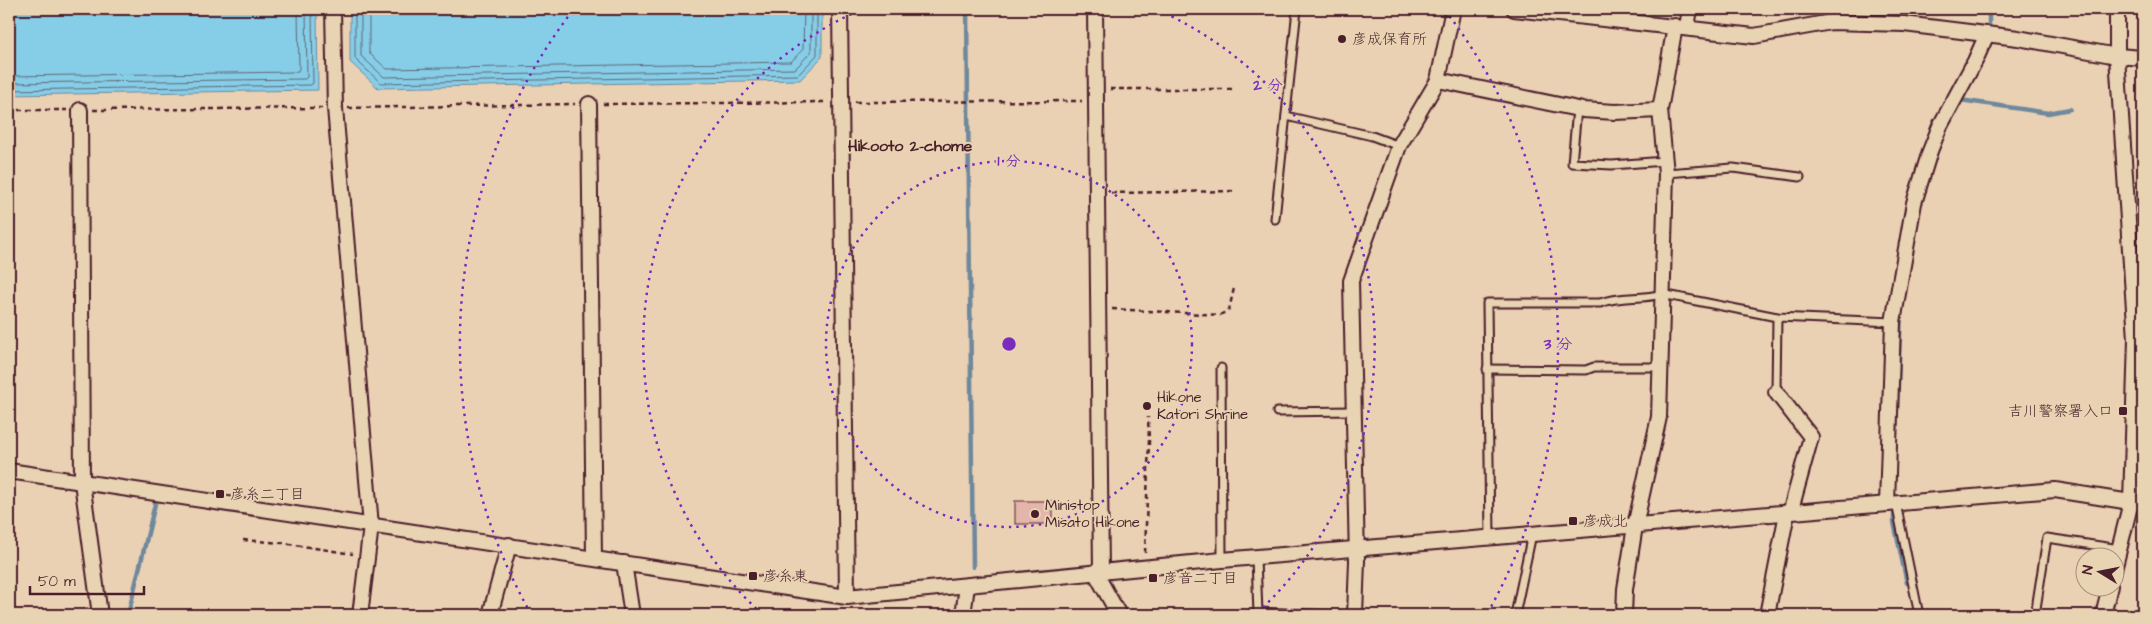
<svg xmlns="http://www.w3.org/2000/svg" width="2152" height="624" viewBox="0 0 2152 624" font-family="'Architects Daughter','Klee One',sans-serif">
  <rect width="100%" height="100%" fill="#ebd1b4"/>
  <filter id="ink" filterUnits="userSpaceOnUse"><feTurbulence type="fractalNoise" baseFrequency=".02" numOctaves="2"/><feDisplacementMap in="SourceGraphic" scale="10" xChannelSelector="R" yChannelSelector="G"/><feConvolveMatrix kernelMatrix="1 2 1 2 8 2 1 2 1" color-interpolation-filters="sRGB"/></filter>
  <g filter="url(#ink)">
    <g fill="#86cee7" stroke="#6e889c">
      <polygon points="9,9 317,9 318,90 9,95"/>
      <polygon points="350,9 822,9 822,57 800,80 378,88 350,62"/>
    </g>
    <g fill="none" stroke-linecap="round" stroke-linejoin="round">
      <g stroke="#626576" stroke-width="1">
        <polyline points="355,9 355,59 381,83 798,75 817,55 817,9"/>
        <polyline points="361,9 361,56 384,77 795,69 811,52 811,9"/>
        <polyline points="369,9 369,53 387,69 791,62 803,49 804,9"/>
        <polyline points="9,76 297,72 299,69 298,9"/>
        <polyline points="9,83 305,79 307,77 306,9"/>
        <polyline points="9,90 311,85 313,83 312,9"/>
      </g>
      <g stroke="#6e889c" stroke-width="4.5">
        <polyline points="967,9 973,567"/>
        <polyline points="1989,9 1989,32"/>
        <polyline points="1960,100 2048,113 2070,109"/>
        <polyline points="1894,482 1901,310"/>
        <polyline points="1894,505 1894,522 1907,583"/>
        <polyline points="128,615 156,500"/>
      </g>
    </g>
    <rect fill="#e4b6ab" stroke="#4a1f2b" x="1015" y="501" width="38" height="23"/>
    <g fill="none" stroke-linecap="round" stroke-linejoin="round">
      <defs>
        <g id="service">
          <polyline points="1577,109 1572,163 1612,165 1665,161"/>
          <polyline points="1286,116 1372,136 1399,146"/>
          <polyline points="1666,173 1733,168 1800,177"/>
          <polyline points="1275,219 1297,9"/>
          <polyline points="1221,368 1222,560"/>
          <polyline points="1487,369 1586,370 1594,367 1661,367"/>
          <polyline points="1776,392 1777,317"/>
          <polyline points="1277,412 1353,411"/>
          <polyline points="1896,503 1919,615"/>
          <path d="M1490 538 1487 303H1600C1621 295 1641 300 1662 294L1777 317 1893 322"/>
          <polyline points="1256,557 1258,615"/>
          <polyline points="1257,612 1331,615"/>
          <polyline points="1515,615 1532,534"/>
          <polyline points="2035,615 2047,538 2120,549"/>
        </g>
        <g id="minor">
          <polyline points="333,9 335,108 371,526 360,615"/>
          <polyline points="840,9 847,597"/>
          <polyline points="1095,9 1101,571"/>
          <polyline points="1514,9 1754,36 1831,22 1904,24 2018,38 2117,56 2143,58"/>
          <polyline points="1687,27 1690,9"/>
          <polyline points="1438,80 1583,110 1615,112 1660,110"/>
          <polyline points="589,104 594,558"/>
          <polyline points="80,110 82,482 100,615"/>
          <polyline points="1776,392 1811,437 1790,513"/>
          <polyline points="9,471 847,597 1222,560 2055,490 2143,504"/>
          <polyline points="1887,504 1893,322 1914,203 1930,151 1940,126 1975,61 1987,34"/>
          <polyline points="624,563 632,615"/>
          <polyline points="2114,570 2131,502 2136,339 2117,56 2117,9"/>
          <polyline points="1095,572 1119,615"/>
          <polyline points="490,615 509,545"/>
          <polyline points="963,615 967,586"/>
          <polyline points="1355,615 1357,561 1351,281 1399,146 1438,80 1453,9"/>
          <polyline points="1624,615 1625,589 1635,526 1659,417 1666,173 1660,110 1675,26"/>
          <polyline points="1767,615 1787,513"/>
          <polyline points="2103,615 2110,586"/>
        </g>
      </defs>
      <use href="#service" stroke="#4a1f2b" stroke-width="11"/>
      <use href="#minor" stroke="#4a1f2b" stroke-width="18"/>
      <g stroke="#4a1f2b" stroke-width="2.5" stroke-dasharray="5 4" stroke-linecap="butt">
        <polyline points="1110,89 1236,89"/>
        <polyline points="855,102 1082,101"/>
        <polyline points="603,104 827,102"/>
        <polyline points="348,108 575,104"/>
        <polyline points="9,110 67,110"/>
        <polyline points="93,110 322,108"/>
        <polyline points="1111,193 1236,191"/>
        <polyline points="1112,309 1220,315 1229,310 1234,288"/>
        <polyline points="243,540 283,543 353,554"/>
        <polyline points="1145,553 1149,441 1148,417"/>
      </g>
      <use href="#service" stroke="#e8d3b2" stroke-width="7"/>
      <use href="#minor" stroke="#e8d3b2" stroke-width="14"/>
    </g>
  </g>
  <g fill="none" stroke="#7b2cbf" stroke-width="2.5" stroke-dasharray="2.5 5">
    <circle cx="1009" cy="344" r="183"/>
    <path d="M762 614A366 366 0 0 1 860 10M1158 10A366 366 0 0 1 1256 614"/>
    <path d="M531 614A549 549 0 0 1 573 10M1445 10A549 549 0 0 1 1487 614"/>
  </g>
  <g fill="#4a1f2b" stroke="#e8d3b2" stroke-width="2">
    <circle cx="1342" cy="39" r="5"/>
    <circle cx="1147" cy="406" r="5"/>
    <rect x="2118" y="406" width="10" height="10" rx="2.5"/>
    <rect x="215" y="489" width="10" height="10" rx="2.5"/>
    <circle cx="1035" cy="514" r="5"/>
    <rect x="1568" y="516" width="10" height="10" rx="2.5"/>
    <rect x="748" y="571" width="10" height="10" rx="2.5"/>
    <rect x="1148" y="573" width="10" height="10" rx="2.5"/>
  </g>
  <g text-anchor="middle" stroke-width="4" stroke-linejoin="round" paint-order="stroke">
    <g font-size="15" fill="#4a1f2b" stroke="#e8d3b2" text-anchor="start">
      <text x="1352" y="44">彦成保育所</text>
      <text x="1157" y="402">Hikone<tspan x="1157" dy="17">Katori Shrine</tspan></text>
      <text x="2113" y="416" text-anchor="end">吉川警察署入口</text>
      <text x="230" y="499">彦糸二丁目</text>
      <text x="1045" y="510">Ministop<tspan x="1045" dy="17">Misato Hikone</tspan></text>
      <text x="1583" y="526">彦成北</text>
      <text x="763" y="581">彦糸東</text>
      <text x="1163" y="583">彦音二丁目</text>
    </g>
    <g font-size="16" font-weight="bold" fill="#4a1f2b" stroke="#e8d3b2">
      <text x="910" y="151">Hikooto 2-chome</text>
    </g>
  </g>
  <circle cx="1009" cy="344" r="8" fill="#7b2cbf" stroke="#e8d3b2" stroke-width="2.5"/>
  <g font-size="15" text-anchor="middle" font-weight="bold" fill="#7b2cbf" stroke="#e8d3b2" stroke-width="4" stroke-linejoin="round" paint-order="stroke">
    <text x="1268" y="90">2 分</text>
    <text x="1009" y="166">1 分</text>
    <text x="1558" y="349">3 分</text>
  </g>
  <rect width="2152" height="624" fill="none" stroke="#e8d3b2" stroke-width="30"/>
  <rect x="15" y="15" width="2122" height="594" fill="none" stroke="#4a1f2b" stroke-width="2" filter="url(#ink)"/>
  <g transform="translate(2100 572) rotate(280)"><circle r="24" fill="#e8d3b2" stroke="#a98b7c"/>
  <path d="M0-4L9 19L0 12L-9 19Z" fill="#4a1f2b"/>
  <text y="-8" font-size="14" font-weight="bold" text-anchor="middle" fill="#4a1f2b">N</text>
  </g>
  <path d="M30 586v8h114v-8" fill="none" stroke="#4a1f2b" stroke-width="2.5"/>
  <text x="38" y="586" font-size="15" fill="#4a1f2b" stroke="#e8d3b2" stroke-width="4" paint-order="stroke">50 m</text>
</svg>
